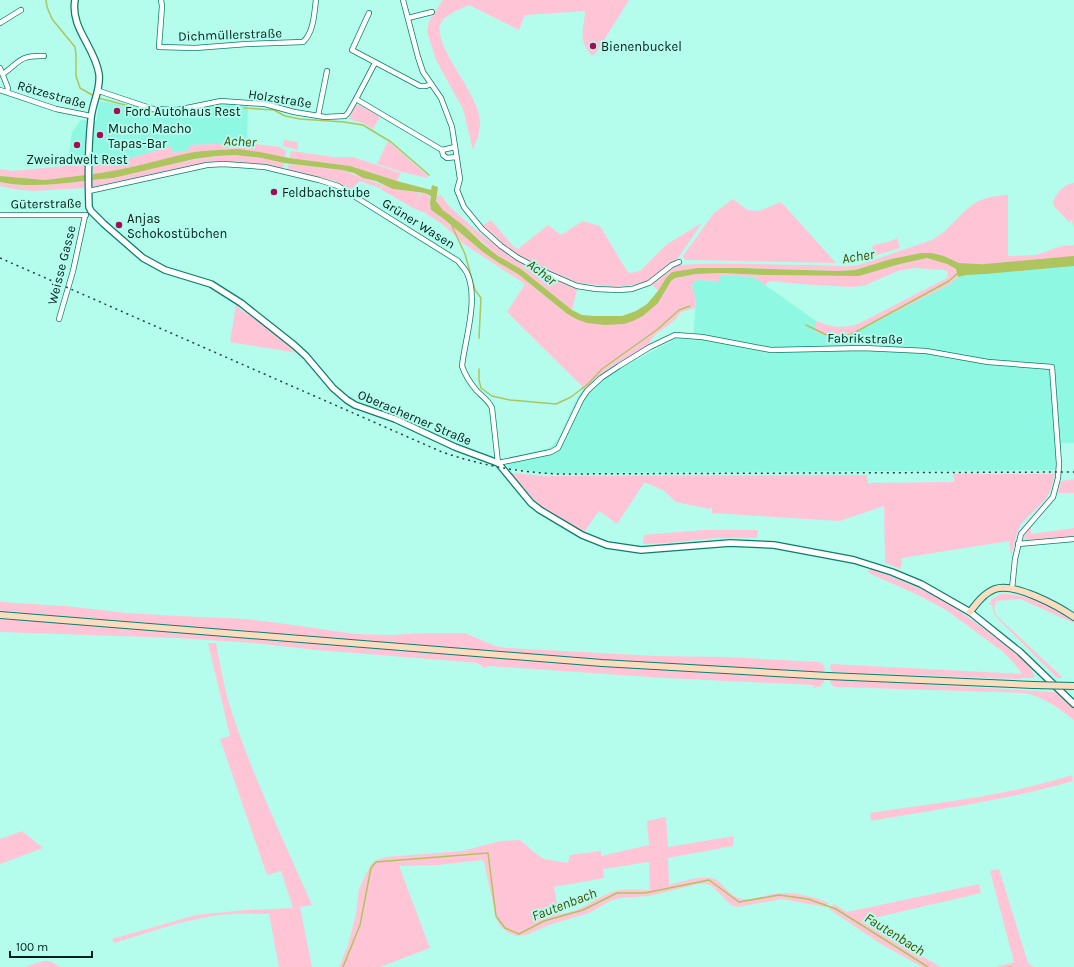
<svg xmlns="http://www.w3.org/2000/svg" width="1074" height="967" viewBox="0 0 1074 967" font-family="Karla,sans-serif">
  <rect width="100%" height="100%" fill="#b4fcec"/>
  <g fill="#8ef8e3">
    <polygon points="99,101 123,105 160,116 174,116 174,112 206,106 225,104 248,105 247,143 189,145 189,150 172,153 171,147 118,162 67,166 72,132 81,120 96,121"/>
    <polygon points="1074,264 1074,443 1061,443 1061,470 548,473 508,468 506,459 549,448 552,446 559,438 575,402 583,389 677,338 693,339 696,299 693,291 692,284 697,280 719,281 719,275 754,277 816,321 815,332 829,336 852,334 950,284 958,277 979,272 1022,271 1049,266"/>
  </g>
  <g fill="#ffc5d6" fill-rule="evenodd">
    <path d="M443 0H629L596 53 592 56C577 37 584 33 585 11L525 15 519 30 469 5C461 9 445 14 441 23 430 44 481 94 480 123 480 132 476 142 473 150L463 109 436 60 427 31 429 21Z"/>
    <polygon points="357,105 360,105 380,117 373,129 363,123 349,119 355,107"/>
    <polygon points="284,140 298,142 298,150 283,146"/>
    <polygon points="388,141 428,176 427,178 402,172 377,164"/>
    <polygon points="247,143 280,147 286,151 285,157 238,150 216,150 190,153 116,171 93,174 93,164 118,162 171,146 173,153 189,150 189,145"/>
    <polygon points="291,151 334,157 353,157 401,173 397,181 350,166 289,158"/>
    <path d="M235 155 262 158 284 163 283 170 244 163 211 162 92 187V180C141 175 186 156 235 155Z"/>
    <polygon points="85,164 85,175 45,180 0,176 0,169 13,171"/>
    <polygon points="289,164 342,170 383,185 380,188 359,181 351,191 335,181 287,171"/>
    <path d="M85 181V188L33 191 13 189 0 186V182C28 188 57 184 85 181Z"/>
    <path d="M1072 183H1074V229L1072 220 1069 222 1054 206 1053 202C1057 192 1062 187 1072 183Z"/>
    <path d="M384 185 393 189 420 193 414 206 421 193H425L430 196 431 210 444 219 483 252 499 263 518 274 566 313 604 325 658 303 671 281 675 278 696 274 722 273 764 275 859 276 900 264 927 258 947 264 956 269 958 277 950 284 852 334 829 336 815 332 816 321C834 327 839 329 858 324L947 278 948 272 945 270 914 268 898 271 863 286 850 287 800 284 770 281 765 285 754 277 720 275 719 281 697 280 692 284 693 291 696 298 695 308 681 312 675 320 655 335 646 347 609 368 591 384 583 389 581 385 507 312 525 284 464 244 441 223 426 214 428 212 426 213 415 209 380 189Z"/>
    <polygon points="441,195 449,206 477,231 508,254 542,274 577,289 572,310 521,269 498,256 464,226 443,210 438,205 436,196"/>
    <path d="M1008 195V256L1036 255 1062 246 1074 245V264L1049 266 1022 271 979 272V264L959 263 944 256 932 253H921L891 259 855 270 838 271 742 268H699L666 278 658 291 651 283 671 268 677 265C723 262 768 265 813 265 828 265 845 268 859 265L932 240C951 230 962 208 981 200 989 196 999 196 1008 195Z"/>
    <polygon points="733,199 747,210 759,211 781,202 836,263 685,260 683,258 683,256 714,213"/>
    <polygon points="491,220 513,246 518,249 548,225 561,235 583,221 600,226 627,271 630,273 640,271 667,244 702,223 678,258 649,281 632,285 615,287 579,283 546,270 518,255 505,246 482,226"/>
    <polygon points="897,238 900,248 870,257 873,245 889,242"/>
    <polygon points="236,304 242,311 252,315 298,353 230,342"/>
    <path d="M511 473 547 476 867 475 868 483 954 482 953 474H1055L1051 489 1047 498 1021 524 1017 533 1011 556 1009 541 902 558 901 569 885 563 884 506 840 521 712 513V507L709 509 676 502 663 490 646 483H644L617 524 599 511 584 532C555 517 529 501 511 473Z"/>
    <polygon points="1074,479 1074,493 1058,493 1061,481"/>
    <polygon points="1031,527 1031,534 1074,528 1074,537 1028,541 1025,540 1024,536"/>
    <polygon points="704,530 758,530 757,538 715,538 667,543 643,544 644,535"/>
    <polygon points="870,568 924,590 951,605 982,627 1015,652 1031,668 1035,678 1021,678 1020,679 832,672 830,668 831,664 1021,674 1021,672 1012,661 1002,651 946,610 916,594 873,575 868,572"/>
    <path d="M1001 594C1027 593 1053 606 1074 620V623L1020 599 996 601 994 609 996 615 1063 678H1057L996 617 993 611 992 605 989 604 993 598Z"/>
    <polygon points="0,602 65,606 127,613 177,616 247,619 286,624 355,634 391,635 425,633 465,633 495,646 506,648 656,656 727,657 819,662 823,664 825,669 823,672 593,659 2,611 0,610"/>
    <polygon points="0,619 94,625 591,665 821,678 824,680 824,682 821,686 814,688 813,685 664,678 488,666 485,668 477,663 442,660 316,650 254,643 176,638 0,632"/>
    <path d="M208 643H216C220 662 223 682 228 700 250 771 282 837 312 905L300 907 312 967H279L269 914C250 914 232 913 213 916 180 921 147 933 114 943L112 939 196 915 246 910 293 908 281 871 267 875 220 739 230 736Z"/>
    <path d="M832 679 1056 692 1060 694 1074 707V720C1058 708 1044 697 1025 693L835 687 831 684 830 680Z"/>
    <path d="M1072 775 1073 781C1007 800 939 809 871 821L870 813C937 803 1007 796 1072 775Z"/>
    <path d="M666 817 668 847 734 836 733 846 668 858 669 885C681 882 703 874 715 879 724 884 730 897 742 899 751 900 763 896 772 894 793 891 810 896 829 903L825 907 782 899 738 907 731 905 713 887 707 884H698L649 896 620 898 610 901 589 913 549 925 526 935 516 936 507 932 500 926 496 918 484 862 482 860 438 865 399 866 430 948 380 967H339L348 945 356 914 359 889 371 864 377 860 386 857 462 851 501 841 520 840 535 853 544 859 568 863 570 855 601 851V856L649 845 647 821ZM649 862 650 890C638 890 623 888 612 892 593 899 581 912 559 914L554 887 604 878 603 869Z"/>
    <polygon points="22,831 43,848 0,864 0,839"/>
    <polygon points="999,869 1028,963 1034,967 996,967 1014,962 990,871"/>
    <polygon points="979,884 981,893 861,921 884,935 941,967 922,967 881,944 829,909 834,904 847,912"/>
    <polygon points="43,961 50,961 61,967 25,967"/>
  </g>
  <g fill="#aec45e">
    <path d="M238 149 260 152 289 158 350 166 397 181 431 190 432 185 438 187 436 201 443 210 464 226 483 244 498 256 521 269 572 310 582 315 593 316H622L636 311 647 304 658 291 666 278 672 272 698 268H742L838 271 855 270 891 259 921 253H932L944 256 959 263 979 264V272L958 277 956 269 947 264 927 258 900 264 859 276 764 275 722 273 696 274 675 278 671 281 658 303 643 316 633 321 624 324 604 325 587 323 576 319 566 313 518 274 499 263 483 252 444 219 431 210 430 203 431 196 425 193 393 189 376 181 363 178 354 173 342 170 284 163 262 158 235 155 216 156 194 159 113 178 92 180 93 174C126 170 157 160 189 153 205 150 221 150 238 149Z"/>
    <path d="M85 175V181C57 184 28 188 0 182V176L45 180Z"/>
  </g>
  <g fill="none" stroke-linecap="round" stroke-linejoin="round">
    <g stroke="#aec45e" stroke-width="1.5">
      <polyline points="46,0 47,7 52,19 75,47 76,54 76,76 80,88 94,96"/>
      <polyline points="98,98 161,114 174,114"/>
      <polyline points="244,108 274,110 285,116 300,119 344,122 363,125 391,142 429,175"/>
      <polyline points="195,112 202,110"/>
      <polyline points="452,226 465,254 475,290 481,298 479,338"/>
      <polyline points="806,325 835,339 852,334 949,281 958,273"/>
      <polyline points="479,369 479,380 481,388 492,396 510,400 556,404 571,397 588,384 602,369 658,329 679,310 690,306"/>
      <polyline points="343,967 360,925 371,868 376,862 488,853 496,916 505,928 519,934 544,921 583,910 617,893 645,893 709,880 739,902 779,895 808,899 836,909 928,967"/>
      <polyline points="1009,967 1011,967"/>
    </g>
    <polyline stroke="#aec45e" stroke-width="10" points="966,270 985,269 1074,261"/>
    <defs>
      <g id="minor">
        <path d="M161 0 162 6 159 47 195 48 247 44 303 42C314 32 314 14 316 0"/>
        <polyline points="403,0 418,57 423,72 441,98 452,127 460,179 457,190 464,207 482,229 501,246 518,258 547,273 577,286 596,289 619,290 632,289 649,283 672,265 679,262"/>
        <polyline points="369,13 352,50 420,86 426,86 431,84"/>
        <polyline points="408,18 432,12"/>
        <polyline points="0,23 21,10"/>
        <polyline points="0,68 8,88 7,92"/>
        <path d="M3 74C20 62 19 55 44 56"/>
        <polyline points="0,90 56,109 91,116"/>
        <polyline points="99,91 153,109 177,110 221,101 265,104 294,112 325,117 345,116 348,113 356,99 442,150 443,155 447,158 456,157"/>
        <polyline points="356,99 375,63"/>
        <polyline points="318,116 327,71"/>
        <polyline points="442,150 455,147"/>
        <path d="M89 191 207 165 223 164 265 167 319 180 338 186 458 261C461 265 465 269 467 273 479 299 465 339 462 366 465 375 471 384 477 391 482 396 489 401 492 408L498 463 551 452 558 448 581 400 587 391 601 378 619 366 650 347 675 335 702 337 771 350 863 348 926 351 988 362 1052 367 1059 464 1058 478 1053 497 1021 534 1015 559 1012 589"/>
        <polyline points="0,215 86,215"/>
        <polyline points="59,319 73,271 85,216"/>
        <polyline points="1018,544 1074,539"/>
      </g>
      <path id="tertiary" d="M75 0C70 28 95 47 99 74 101 90 92 103 91 119 88 148 88 178 89 207L91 211 104 224 143 258 165 270 211 284 241 303 294 345 306 356 333 388 347 400 355 405 395 419 455 447 498 463 531 503 540 510 582 535 607 545 641 550 730 543 774 545 854 560 892 572 921 584 970 612 1020 652 1074 704"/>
      <g id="secondary">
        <path d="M970 612C976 604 984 593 995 589 1014 582 1058 606 1074 617"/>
        <polyline points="0,615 602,663 828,676 1033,685"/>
      </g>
    </defs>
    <use href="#minor" stroke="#0c7c6c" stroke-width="6"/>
    <use href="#tertiary" stroke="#0c7c6c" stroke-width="8"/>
    <use href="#secondary" stroke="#0c7c6c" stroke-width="8"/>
    <use href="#minor" stroke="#fff" stroke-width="4.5"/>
    <use href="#tertiary" stroke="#fff" stroke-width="5.5"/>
    <use href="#secondary" stroke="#fadcbe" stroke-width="6"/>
    <path stroke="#20453e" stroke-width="1.5" stroke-dasharray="2 4" stroke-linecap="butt" d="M0 258 442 452C480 465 517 472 558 474L1074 472"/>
    <defs>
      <polyline id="secondary-bridge" points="1033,685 1074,686"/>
    </defs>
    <use href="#secondary-bridge" stroke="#0c7c6c" stroke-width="8" stroke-linecap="butt"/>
    <use href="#secondary-bridge" stroke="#fadcbe" stroke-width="6"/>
  </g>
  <g fill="#a00e55" stroke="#b4fcec" stroke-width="1.5">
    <circle cx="593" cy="46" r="4"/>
    <circle cx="117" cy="111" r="4"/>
    <circle cx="100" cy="135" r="4"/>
    <circle cx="77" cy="145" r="4"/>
    <circle cx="274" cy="192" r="4"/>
    <circle cx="119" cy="225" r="4"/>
  </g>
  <g text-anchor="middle" stroke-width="4" stroke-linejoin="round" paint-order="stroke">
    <g font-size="13" fill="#011f1a" stroke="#b4fcec">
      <text transform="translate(230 34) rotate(-2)" y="5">Dichmüllerstraße</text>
      <text transform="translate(52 94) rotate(16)" y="5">Rötzestraße</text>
      <text transform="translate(280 98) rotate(9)" y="5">Holzstraße</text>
      <text transform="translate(46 203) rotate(-1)" y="5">Güterstraße</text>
      <text transform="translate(419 223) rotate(32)" y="5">Grüner Wasen</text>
      <text transform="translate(61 265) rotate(-76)" y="5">Weisse Gasse</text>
      <text transform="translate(865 338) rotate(1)" y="5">Fabrikstraße</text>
      <text transform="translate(415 417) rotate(23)" y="5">Oberacherner Straße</text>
    </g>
    <g font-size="13" fill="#011f1a" stroke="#b4fcec" text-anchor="start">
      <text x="601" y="51">Bienenbuckel</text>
      <text x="125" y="116">Ford Autohaus Rest</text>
      <text x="108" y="133">Mucho Macho<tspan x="108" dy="15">Tapas-Bar</tspan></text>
      <text x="77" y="164" text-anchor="middle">Zweiradwelt Rest</text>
      <text x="282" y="197">Feldbachstube</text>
      <text x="127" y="223">Anjas<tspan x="127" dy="15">Schokostübchen</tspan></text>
    </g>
    <g font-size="14" font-style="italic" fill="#424e00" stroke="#b4fcec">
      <text transform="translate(240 141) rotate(3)" y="5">Acher</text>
      <text transform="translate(858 256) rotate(-9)" y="5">Acher</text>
      <text transform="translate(542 272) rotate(38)" y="5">Acher</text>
      <text transform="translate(564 904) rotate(-21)" y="5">Fautenbach</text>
      <text transform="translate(895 934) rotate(32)" y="5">Fautenbach</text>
    </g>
  </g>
  <path d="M10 951v6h82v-6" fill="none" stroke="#011f1a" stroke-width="2"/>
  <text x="16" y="951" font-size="12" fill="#011f1a" stroke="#b4fcec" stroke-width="3" paint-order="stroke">100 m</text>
</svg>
